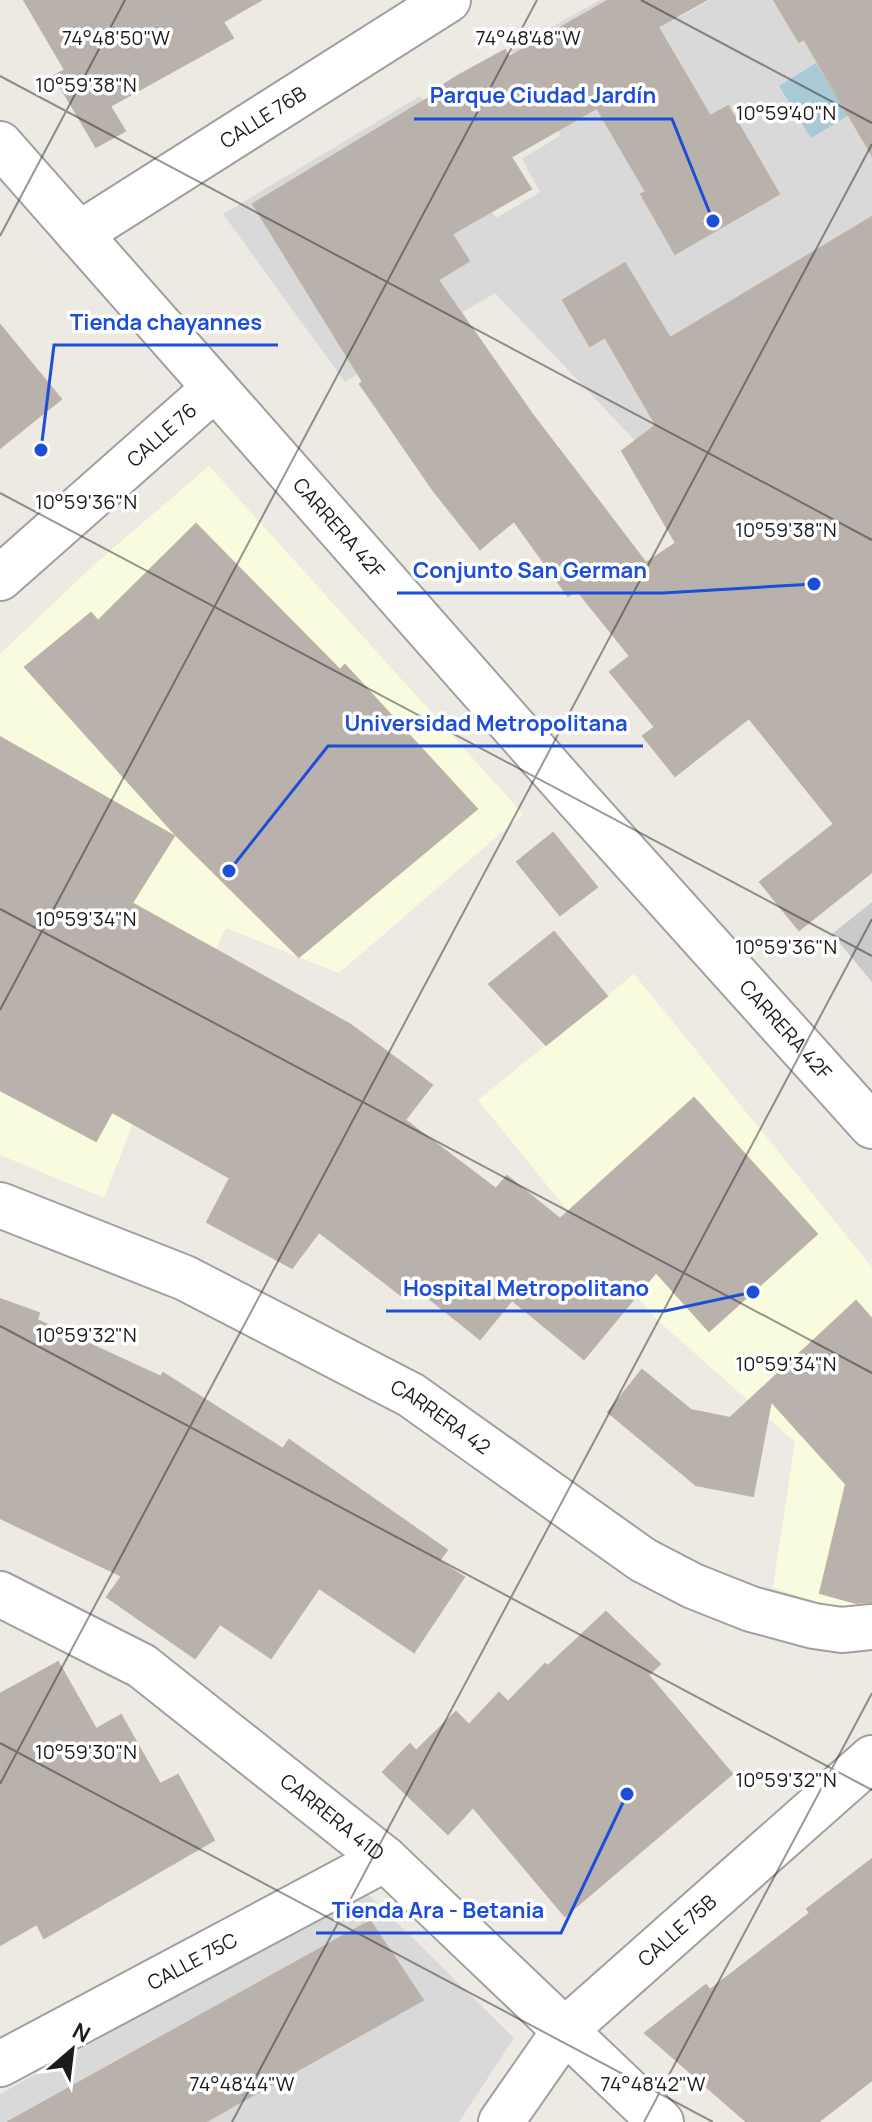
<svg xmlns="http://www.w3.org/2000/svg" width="872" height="2122" viewBox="0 0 872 2122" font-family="Manrope,sans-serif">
  <rect width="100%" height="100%" fill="#eceae3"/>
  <g fill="#dad9d9">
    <polygon points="600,0 669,0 680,17 710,0 872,0 872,721 641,447 495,293 345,382 223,214 420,96 496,218 540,192 522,159 561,135 511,50"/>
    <polygon points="364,1890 514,2038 459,2122 0,2122 0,2094"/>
  </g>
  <g fill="#f9fbde">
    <polygon points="209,466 523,814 339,973 226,928 133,1123 104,1198 0,1155 0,654 96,563"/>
    <polygon points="634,974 872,1267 872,1612 852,1616 773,1587 795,1442 654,1317 478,1100"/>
  </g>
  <polygon fill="#cacaca" points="872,902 872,982 832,934"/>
  <polygon fill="#a8c9d5" points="816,63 849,115 811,138 779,86"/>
  <g fill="#b9b2ac" stroke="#bcb2a7" stroke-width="2">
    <polygon points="24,0 261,0 223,22 233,38 110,106 125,131 96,147 54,76 65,70"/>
    <polygon points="609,0 706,0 658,27 710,116 728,106 779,194 675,254 641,194 646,192 597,108 511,157 531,189 452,234 469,261 438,280 532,414 646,563 676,543 622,451 656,425 605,337 590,346 563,300 625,263 670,338 872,217 872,872 799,930 760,882 834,824 749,718 675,776 643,736 655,727 610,672 630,656 577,590 568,596 514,521 480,549 433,490 360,384 363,382 253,204 430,97 429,94 459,75 505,50 509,57"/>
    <polygon points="774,0 872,0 872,155 804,39 799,42"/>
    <polygon points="0,325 61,399 0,448"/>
    <polygon points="196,524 340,670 345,665 477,809 299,957 175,834 25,667 91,613 98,621"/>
    <polygon points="0,737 174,836 132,903 351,1025 432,1085 405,1120 496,1189 507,1176 560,1219 694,1098 817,1234 709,1331 656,1272 584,1359 512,1300 480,1339 410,1283 401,1295 319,1232 292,1268 207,1222 230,1178 112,1112 96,1141 0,1090"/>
    <polygon points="553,833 597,887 560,915 517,862"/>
    <polygon points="554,932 607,996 546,1045 489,984"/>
    <polygon points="0,1299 39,1313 37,1320 161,1377 163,1373 283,1449 289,1440 447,1550 439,1561 464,1577 414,1652 319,1588 271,1658 220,1624 195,1658 107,1597 122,1576 0,1518"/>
    <polygon points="856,1301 872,1319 872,1602 856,1603 820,1593 846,1484 771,1401 753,1496 696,1485 608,1412 642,1370 691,1410 730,1418"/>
    <polygon points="606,1612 660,1664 648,1675 732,1774 565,1916 473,1807 448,1834 383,1772 410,1744 416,1751 456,1712 469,1725 499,1693 508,1702 545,1664 548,1666"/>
    <polygon points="58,1662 96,1729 121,1715 160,1784 178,1775 214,1840 44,1938 37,1924 0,1945 0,1694"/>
    <polygon points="872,1859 872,2080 818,2122 747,2122 645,2033 706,1985 710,1990 810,1913 807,1909"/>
    <polygon points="370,1921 423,2000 205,2122 8,2122"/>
  </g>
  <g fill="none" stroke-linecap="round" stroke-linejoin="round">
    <defs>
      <g id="minor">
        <path id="s1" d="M0 144 573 794 872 1126"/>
        <path id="s2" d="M79 234 448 0"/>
        <path id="s3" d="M0 578 215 388"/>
        <path id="s4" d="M0 1205 185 1278 411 1395 643 1560 693 1586 751 1609 814 1626 842 1630 872 1627"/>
        <path id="s5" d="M0 1594 142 1666 385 1859 661 2122"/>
        <path id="s6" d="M0 2064 385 1859"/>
        <path id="s7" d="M501 2122 565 2030 872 1758"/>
      </g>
    </defs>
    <use href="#minor" stroke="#a0a0a0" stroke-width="48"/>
    <use href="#minor" stroke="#fff" stroke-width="44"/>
  </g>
  <path fill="none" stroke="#1c1c1c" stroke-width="2" stroke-opacity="0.45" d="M641 0 872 123M0 76 872 540M0 236 125 0M0 493 872 956M0 909 872 1373M0 1010 537 0M0 1326 872 1790M0 1743 713 2122M0 1784 872 144M232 2122 872 919M644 2122 872 1693"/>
  <g text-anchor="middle" stroke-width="7" stroke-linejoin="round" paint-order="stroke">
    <g font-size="20" fill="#1c1c1c" stroke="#fff">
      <text dy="7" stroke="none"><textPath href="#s2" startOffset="218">CALLE 76B</textPath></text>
      <text dy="7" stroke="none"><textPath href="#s3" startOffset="216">CALLE 76</textPath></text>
      <text dy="7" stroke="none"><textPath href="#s1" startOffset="512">CARRERA 42F</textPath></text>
      <text dy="7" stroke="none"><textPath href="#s1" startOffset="1184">CARRERA 42F</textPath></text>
      <text dy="7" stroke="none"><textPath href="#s4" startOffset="490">CARRERA 42</textPath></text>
      <text dy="7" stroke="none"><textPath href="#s5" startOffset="402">CARRERA 41D</textPath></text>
      <text dy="7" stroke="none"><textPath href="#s7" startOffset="262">CALLE 75B</textPath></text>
      <text dy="7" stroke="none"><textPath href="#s6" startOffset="218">CALLE 75C</textPath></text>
    </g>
  </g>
  <g font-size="20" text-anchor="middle" fill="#1c1c1c" stroke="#fff" stroke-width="7" stroke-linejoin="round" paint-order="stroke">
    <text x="116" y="45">74°48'50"W</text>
    <text x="528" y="45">74°48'48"W</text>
    <text x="86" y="92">10°59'38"N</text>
    <text x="786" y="120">10°59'40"N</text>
    <text x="86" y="509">10°59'36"N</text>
    <text x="786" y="537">10°59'38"N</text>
    <text x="86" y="926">10°59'34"N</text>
    <text x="786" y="954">10°59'36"N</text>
    <text x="86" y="1342">10°59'32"N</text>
    <text x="786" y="1371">10°59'34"N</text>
    <text x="86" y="1759">10°59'30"N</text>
    <text x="786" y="1787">10°59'32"N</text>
    <text x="242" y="2091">74°48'44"W</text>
    <text x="653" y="2091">74°48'42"W</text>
  </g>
  <path fill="none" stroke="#1d4ed8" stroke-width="3" d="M713 221L672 119H414M41 450L54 345H278M814 584L663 593H397M229 871L328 746H643M753 1292L665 1311H386M627 1794L561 1933H316"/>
  <g fill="#1d4ed8" stroke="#fff" stroke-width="3">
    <circle cx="713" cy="221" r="8"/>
    <circle cx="41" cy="450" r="8"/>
    <circle cx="814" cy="584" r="8"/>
    <circle cx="229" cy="871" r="8"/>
    <circle cx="753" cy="1292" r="8"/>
    <circle cx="627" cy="1794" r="8"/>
  </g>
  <g font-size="22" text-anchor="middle" font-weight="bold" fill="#1d4ed8" stroke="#fff" stroke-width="7" stroke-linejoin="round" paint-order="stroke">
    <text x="543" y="103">Parque Ciudad Jardín</text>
    <text x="166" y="330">Tienda chayannes</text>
    <text x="530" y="578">Conjunto San German</text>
    <text x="486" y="731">Universidad Metropolitana</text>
    <text x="526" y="1296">Hospital Metropolitano</text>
    <text x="438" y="1918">Tienda Ara - Betania</text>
  </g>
  <g transform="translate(72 2050) rotate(28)" stroke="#ffffff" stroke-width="6" paint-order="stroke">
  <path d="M0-6L14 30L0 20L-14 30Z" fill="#1c1c1c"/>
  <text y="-12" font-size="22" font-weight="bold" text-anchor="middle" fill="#1c1c1c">N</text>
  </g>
</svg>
